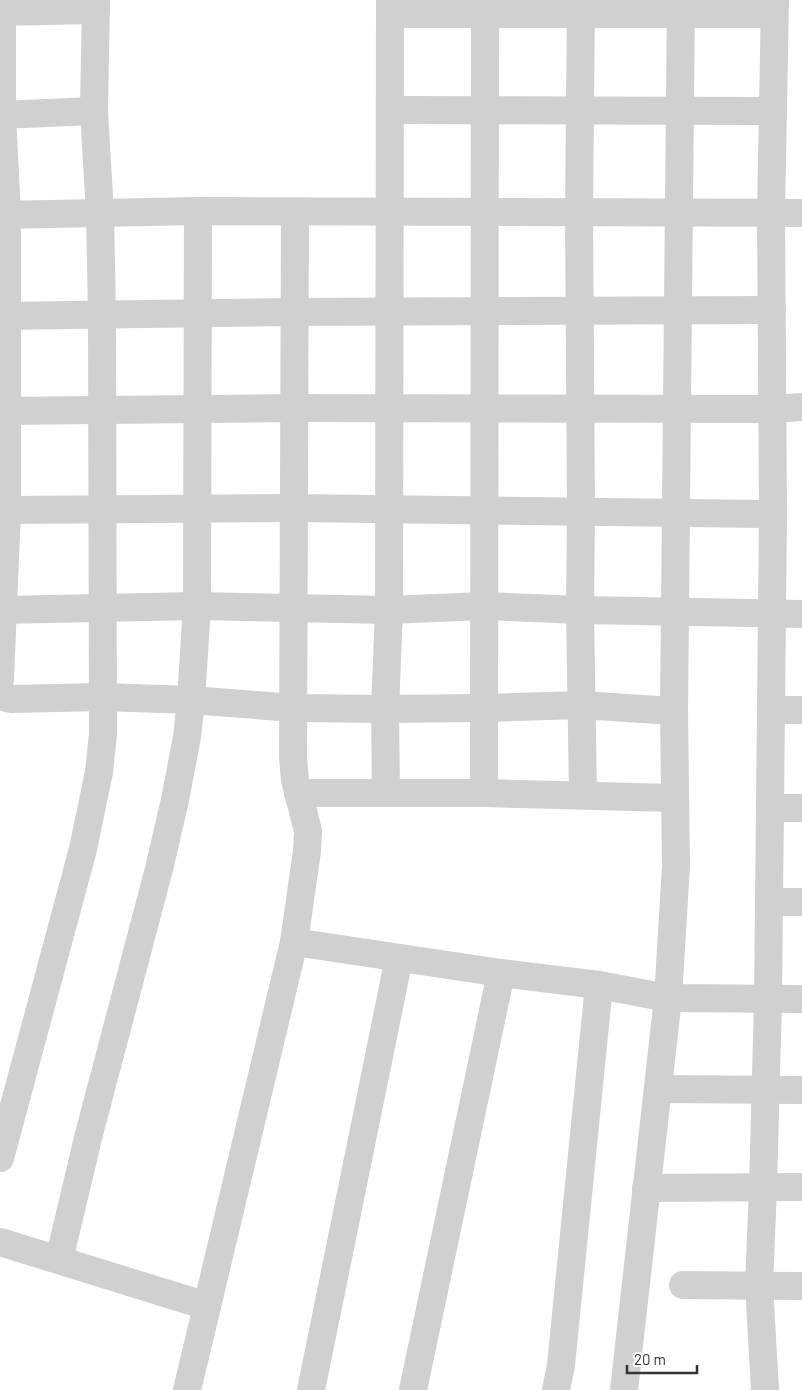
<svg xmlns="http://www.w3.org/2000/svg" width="802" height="1390" viewBox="0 0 802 1390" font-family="Barlow,sans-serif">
  <rect width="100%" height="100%" fill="#fff"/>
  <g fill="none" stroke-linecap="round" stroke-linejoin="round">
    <g stroke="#d0d0d0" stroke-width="28">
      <polyline points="581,0 579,212 581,512 580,610 583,795"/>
      <polyline points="0,12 96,10"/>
      <polyline points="390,14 774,14"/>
      <polyline points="390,110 773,111"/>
      <polyline points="0,115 94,111"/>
      <polyline points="0,215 198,211 802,213"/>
      <polyline points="0,316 294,312 772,310"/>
      <polyline points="0,411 294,408 772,409 802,407"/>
      <polyline points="0,510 294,508 773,514"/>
      <polyline points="0,610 197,606 389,610 484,606 580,610 802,614"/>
      <polyline points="0,680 7,510 7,215 2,115 2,0"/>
      <polyline points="3,697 11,699 102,697 191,700 294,708 385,709 483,708 580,705 674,711"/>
      <polyline points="771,710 802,710"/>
      <polyline points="298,793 484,793 674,798"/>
      <polyline points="386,793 385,709 389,610 390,0"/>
      <polyline points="484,793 485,0"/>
      <polyline points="770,808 802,808"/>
      <polyline points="769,902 802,902"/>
      <polyline points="294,942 501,973"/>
      <polyline points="658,1089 802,1090"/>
      <polyline points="0,1158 83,849 99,772 103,734 102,315 100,214 94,111 96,0"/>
      <polyline points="646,1188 802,1187"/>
      <polyline points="0,1242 207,1306"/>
      <polyline points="59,1260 89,1134 159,869 175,800 187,737 191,700 197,606 198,211"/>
      <polyline points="683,1285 802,1286"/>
      <polyline points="187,1390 294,942 307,851 308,831 295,780 293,758 295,212"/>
      <polyline points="311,1390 399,958"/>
      <polyline points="413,1390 501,973 599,985 668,998 802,999"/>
      <polyline points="556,1390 561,1365 599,985"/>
      <polyline points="624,1390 668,998 676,866 674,711 681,0"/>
      <polyline points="765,1390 759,1285 763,1188 768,1000 773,514 771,213 775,0"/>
    </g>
  </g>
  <path d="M627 1365v8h70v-8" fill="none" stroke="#333333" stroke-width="2.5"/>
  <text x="634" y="1365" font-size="15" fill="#333333" stroke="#ffffff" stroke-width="4" paint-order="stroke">20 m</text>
</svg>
